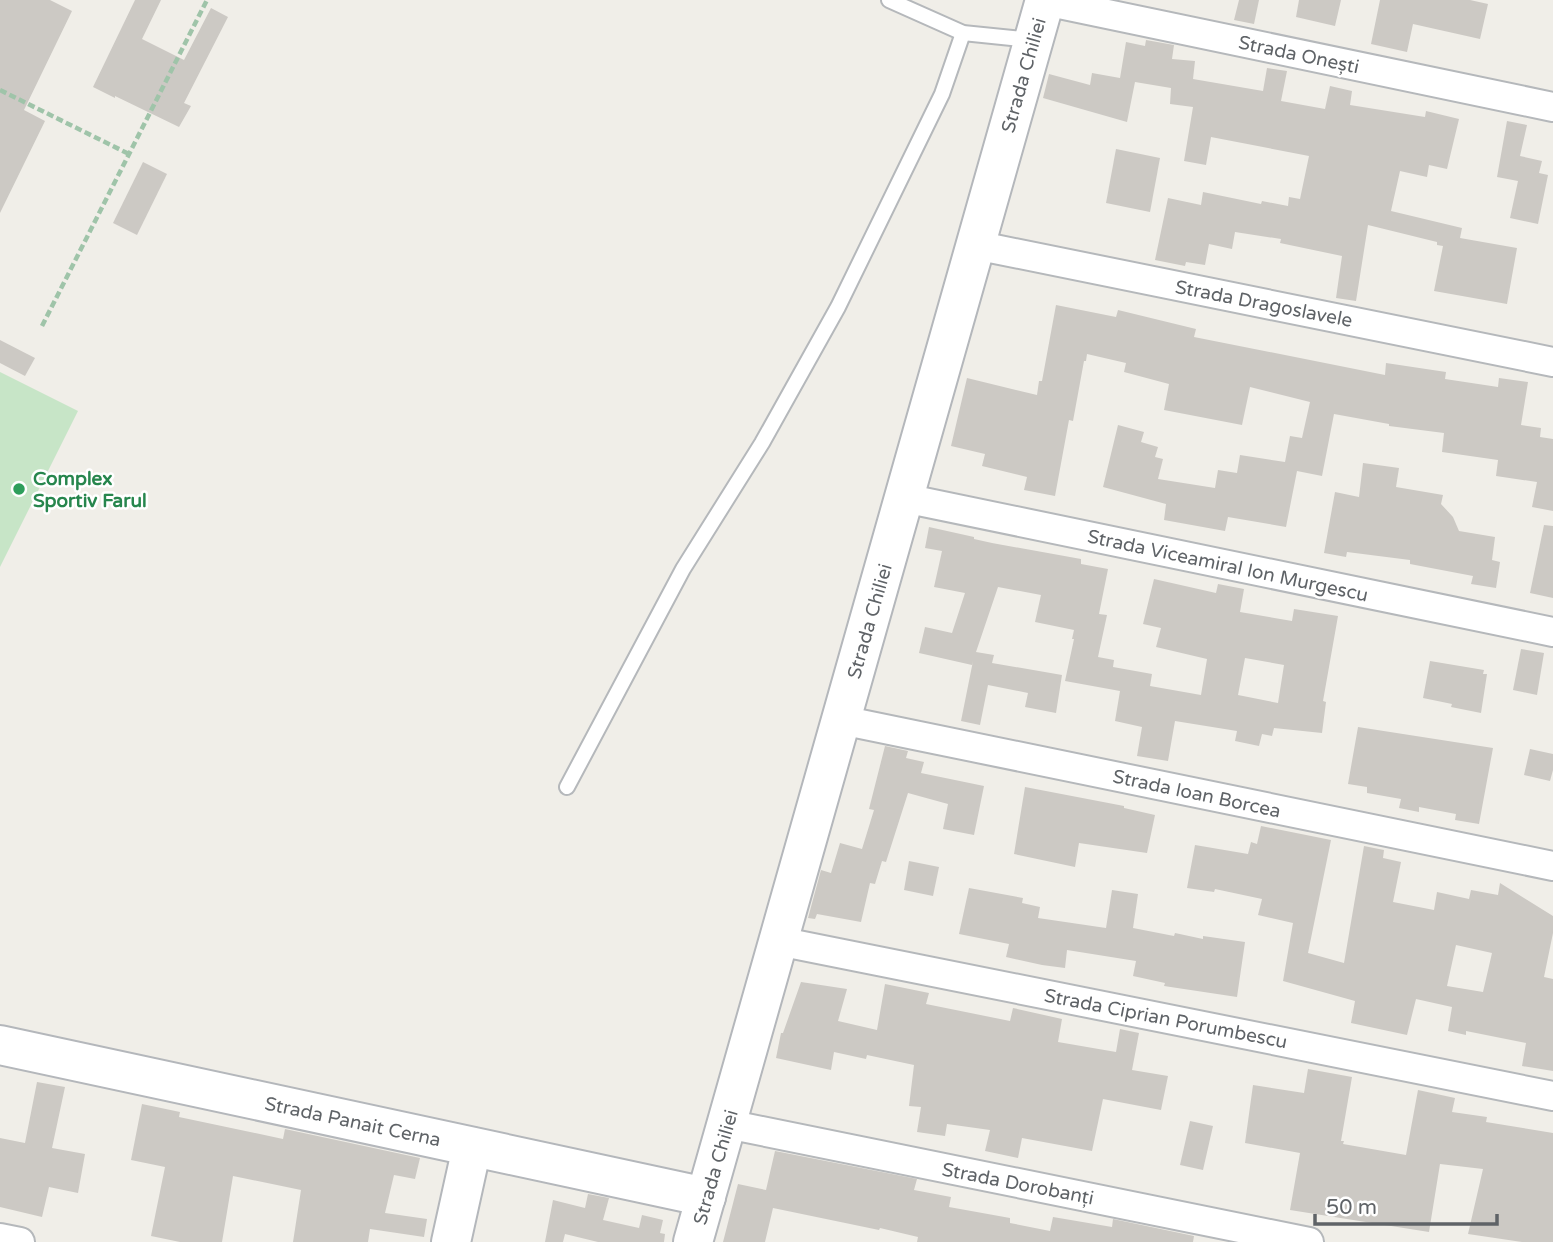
<svg xmlns="http://www.w3.org/2000/svg" width="1553" height="1242" viewBox="0 0 1553 1242" font-family="'Varela Round',sans-serif">
  <rect width="100%" height="100%" fill="#f0eee8"/>
  <polygon fill="#c7e5c7" points="0,372 78,411 0,567"/>
  <g fill="#ccc9c4" fill-rule="evenodd">
    <polygon points="0,0 50,0 72,11 24,110 45,121 0,213"/>
    <polygon points="135,0 161,0 142,39 184,60 211,8 228,17 184,103 191,106 179,127 115,96 115,98 93,87"/>
    <polygon points="1239,0 1259,0 1254,24 1234,20"/>
    <polygon points="1299,0 1341,0 1335,26 1296,17"/>
    <polygon points="1380,0 1470,0 1488,4 1480,39 1413,24 1407,52 1371,44"/>
    <polygon points="1146,40 1174,45 1172,59 1195,61 1193,79 1263,91 1267,68 1287,71 1281,101 1325,109 1330,86 1352,91 1350,105 1425,117 1426,111 1459,119 1447,169 1429,165 1427,177 1400,171 1391,211 1462,228 1460,238 1517,248 1507,304 1434,291 1443,246 1437,245 1437,242 1368,225 1356,301 1336,298 1342,256 1280,243 1281,239 1235,232 1232,249 1209,244 1205,265 1186,262 1185,266 1155,260 1168,198 1201,205 1203,192 1261,204 1262,201 1288,206 1289,197 1300,199 1309,156 1211,137 1206,165 1184,161 1193,107 1170,104 1171,88 1135,82 1127,122 1043,98 1049,74 1090,85 1092,73 1120,78 1126,42 1145,46"/>
    <polygon points="1507,121 1527,125 1520,156 1542,161 1539,173 1548,175 1538,224 1510,218 1518,181 1497,177"/>
    <polygon points="1116,149 1160,158 1150,212 1106,203"/>
    <polygon points="143,162 167,174 137,235 113,223"/>
    <polygon points="1056,305 1116,317 1118,310 1196,329 1194,337 1385,375 1386,363 1446,372 1445,379 1498,387 1499,378 1528,382 1521,425 1541,428 1540,437 1553,439 1553,511 1532,507 1537,482 1496,476 1498,460 1442,452 1444,433 1389,426 1389,424 1334,414 1322,476 1297,471 1286,527 1228,517 1225,531 1164,520 1166,504 1103,487 1118,425 1144,432 1141,442 1158,447 1155,457 1163,459 1158,479 1215,488 1218,470 1237,473 1240,455 1285,462 1290,436 1302,438 1310,402 1250,387 1242,425 1164,410 1169,384 1124,372 1126,363 1087,354 1086,361 1084,361 1073,421 1069,420 1055,496 1024,490 1027,477 982,466 985,454 951,446 967,378 1037,395 1039,381 1042,381"/>
    <polygon points="0,340 35,358 25,376 0,363"/>
    <polygon points="1363,463 1399,468 1396,487 1443,495 1441,504 1453,517 1459,531 1495,537 1492,560 1500,562 1496,588 1471,584 1473,576 1410,564 1410,560 1347,552 1346,557 1324,553 1335,492 1359,497"/>
    <polygon points="1544,525 1553,526 1553,598 1530,593"/>
    <path d="M929 527 974 537V539L992 543 1081 559V564L1108 569 1099 614 1107 615 1098 657 1114 660 1113 667 1152 674 1150 686 1201 695 1207 659 1156 647 1161 628 1143 624 1154 579 1216 593 1218 584 1244 589 1240 612 1292 621 1294 609 1338 616 1323 701 1326 702 1322 733 1274 728 1272 736 1262 734 1259 746 1235 741 1237 731 1175 721 1168 761 1137 756 1142 727 1115 721 1120 691 1065 681 1074 639H1072L1074 630 1035 622 1041 595 998 587 976 652 994 655 992 663 1062 675 1056 713 1025 707 1028 693 988 685 980 725 961 721 973 661 972 665 919 653 925 627 952 633 965 593 934 587 942 551 925 548ZM1245 658 1284 665 1278 703 1238 695Z"/>
    <polygon points="1521,649 1544,653 1537,695 1513,690"/>
    <polygon points="1430,661 1484,670 1483,674 1487,674 1481,713 1451,707 1452,704 1423,698"/>
    <polygon points="1358,727 1493,748 1479,824 1455,820 1456,814 1419,807 1419,812 1399,808 1401,799 1367,793 1367,787 1348,784"/>
    <polygon points="885,746 908,751 906,758 924,762 921,773 984,786 974,835 943,829 948,804 908,793 886,862 882,861 875,884 870,883 861,922 817,914 815,919 808,918 821,870 831,873 840,843 862,849 874,810 869,809"/>
    <polygon points="1530,749 1553,754 1553,770 1550,781 1524,775"/>
    <polygon points="1025,787 1124,806 1124,808 1155,815 1147,853 1079,843 1075,867 1014,854"/>
    <path d="M1261 826 1331 840 1308 953 1344 963 1364 846 1384 850 1383 858 1401 862 1393 902 1434 910 1437 892 1469 899 1471 890 1498 895 1500 883 1553 916V933L1544 977 1553 979V1071L1522 1066 1526 1043 1466 1031V1035L1448 1031 1452 1007 1416 999 1407 1035 1351 1023 1355 1001 1283 981 1293 923 1258 915 1262 899 1215 889 1214 892 1187 888 1195 845 1248 854 1251 842 1257 844ZM1456 945 1492 953 1483 992 1447 986Z"/>
    <polygon points="909,861 939,867 933,896 904,890"/>
    <polygon points="969,888 1023,898 1022,903 1040,907 1038,918 1106,928 1112,890 1138,894 1133,928 1174,936 1175,933 1203,939 1203,936 1245,942 1237,997 1164,986 1165,983 1133,976 1136,961 1067,950 1065,968 1042,965 1006,957 1009,944 959,934"/>
    <polygon points="801,982 847,989 838,1021 877,1030 885,984 929,993 926,1004 1010,1021 1013,1008 1062,1019 1058,1042 1116,1052 1120,1029 1139,1033 1132,1070 1168,1076 1161,1110 1103,1099 1092,1151 1022,1138 1018,1158 985,1151 990,1130 947,1124 945,1136 917,1132 921,1107 909,1106 914,1065 867,1055 866,1059 834,1052 831,1070 776,1058 781,1033 783,1033"/>
    <polygon points="1308,1069 1352,1077 1341,1141 1344,1141 1343,1144 1406,1155 1418,1090 1455,1098 1452,1112 1487,1117 1486,1122 1553,1133 1553,1242 1522,1242 1468,1234 1483,1169 1440,1164 1429,1232 1290,1210 1300,1153 1245,1143 1253,1085 1304,1093"/>
    <polygon points="37,1082 65,1087 52,1148 85,1154 78,1193 49,1187 42,1217 0,1207 0,1138 25,1143"/>
    <polygon points="142,1104 180,1112 179,1117 283,1139 285,1129 420,1158 415,1179 394,1175 385,1213 427,1219 424,1237 370,1229 368,1242 293,1242 301,1190 233,1176 222,1242 180,1242 151,1236 165,1167 131,1160"/>
    <polygon points="1190,1121 1213,1126 1203,1170 1180,1165"/>
    <polygon points="775,1151 917,1179 914,1190 951,1197 949,1207 1010,1218 1010,1223 1050,1231 1053,1217 1112,1227 1113,1219 1194,1236 1193,1242 917,1242 918,1237 880,1228 879,1230 773,1208 765,1242 723,1242 738,1184 766,1190"/>
    <polygon points="588,1194 609,1198 603,1220 639,1228 642,1215 663,1220 660,1233 665,1234 664,1242 598,1242 565,1234 563,1242 545,1242 553,1200 585,1208"/>
  </g>
  <g fill="none" stroke-linecap="round" stroke-linejoin="round">
    <defs>
      <g id="lane">
        <polyline points="889,0 963,33 1031,40"/>
        <polyline points="567,787 683,569 762,443 838,307 942,94 963,33"/>
      </g>
      <g id="street">
        <polyline points="1045,1 1553,107"/>
        <polyline points="975,245 1553,362"/>
        <polyline points="904,498 1553,632"/>
        <polyline points="841,720 1553,866"/>
        <polyline points="778,941 1553,1096"/>
        <polyline points="727,1124 1309,1242"/>
        <polyline points="0,1238 20,1242"/>
      </g>
      <g id="secondary">
        <polyline points="0,1045 706,1197"/>
        <polyline points="451,1242 472,1147"/>
        <polyline points="693,1242 1045,0"/>
      </g>
    </defs>
    <use href="#lane" stroke="#b5b8bb" stroke-width="18"/>
    <use href="#street" stroke="#b5b8bb" stroke-width="32"/>
    <use href="#secondary" stroke="#b4b7bb" stroke-width="42"/>
    <g stroke="#9fc4a9" stroke-width="4.5" stroke-dasharray="7 3.5" stroke-linecap="butt">
      <polyline points="0,90 129,154"/>
      <polyline points="42,326 207,0"/>
    </g>
    <use href="#lane" stroke="#fff" stroke-width="14"/>
    <use href="#street" stroke="#fff" stroke-width="28"/>
    <use href="#secondary" stroke="#fff" stroke-width="38"/>
  </g>
  <circle fill="#2e9e5b" stroke="#fff" stroke-width="2.5" cx="19" cy="489" r="7"/>
  <g text-anchor="middle" stroke-width="5" stroke-linejoin="round" paint-order="stroke">
    <g font-size="19" fill="#5f6367" stroke="#fff">
      <text transform="translate(1299 54) rotate(12)" y="7">Strada Onești</text>
      <text transform="translate(1023 75) rotate(-74)" y="7">Strada Chiliei</text>
      <text transform="translate(1264 303) rotate(11)" y="7">Strada Dragoslavele</text>
      <text transform="translate(1228 565) rotate(12)" y="7">Strada Viceamiral Ion Murgescu</text>
      <text transform="translate(869 621) rotate(-74)" y="7">Strada Chiliei</text>
      <text transform="translate(1197 793) rotate(12)" y="7">Strada Ioan Borcea</text>
      <text transform="translate(1166 1018) rotate(11)" y="7">Strada Ciprian Porumbescu</text>
      <text transform="translate(353 1121) rotate(12)" y="7">Strada Panait Cerna</text>
      <text transform="translate(715 1167) rotate(-74)" y="7">Strada Chiliei</text>
      <text transform="translate(1018 1183) rotate(11)" y="7">Strada Dorobanți</text>
    </g>
    <g font-size="19" font-weight="bold" fill="#27864d" stroke="#fff" text-anchor="start">
      <text x="33" y="485">Complex<tspan x="33" dy="22">Sportiv Farul</tspan></text>
    </g>
  </g>
  <path d="M1315 1214v10h182v-10" fill="none" stroke="#5f6367" stroke-width="3.5"/>
  <text x="1326" y="1214" font-size="21" fill="#5f6367" stroke="#ffffff" stroke-width="5" paint-order="stroke">50 m</text>
</svg>
